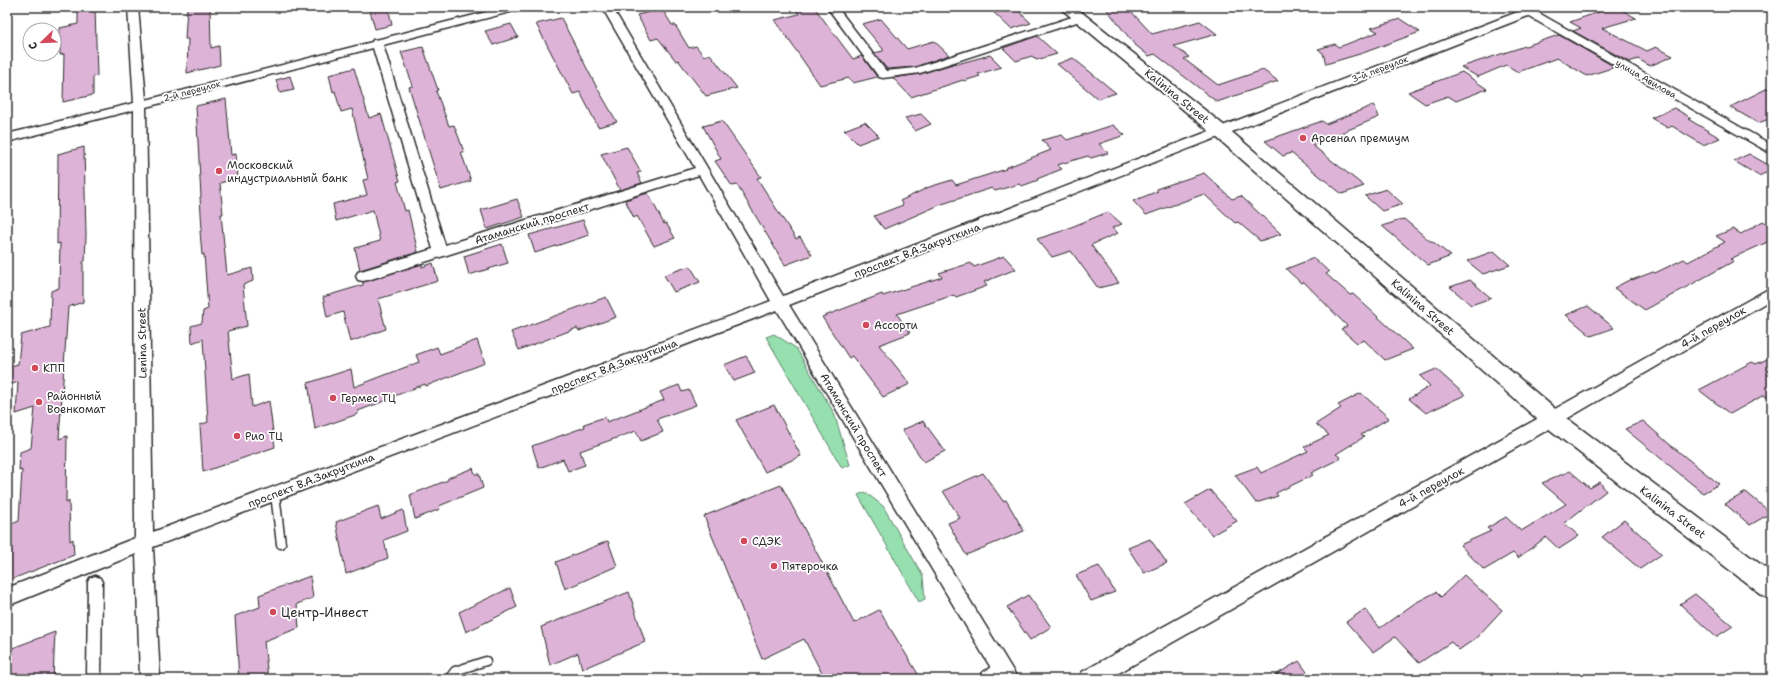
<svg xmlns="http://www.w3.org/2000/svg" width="1779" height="686" viewBox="0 0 1779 686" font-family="'Shantell Sans',sans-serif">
  <rect width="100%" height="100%" fill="#fff"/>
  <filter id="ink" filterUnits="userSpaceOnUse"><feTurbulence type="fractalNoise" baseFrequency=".025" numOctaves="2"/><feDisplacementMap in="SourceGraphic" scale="8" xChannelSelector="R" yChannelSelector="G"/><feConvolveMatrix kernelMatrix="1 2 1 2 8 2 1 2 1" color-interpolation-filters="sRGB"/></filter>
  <g filter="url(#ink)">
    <g fill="#96dfaf" stroke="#60856d">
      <polygon points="774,334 796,348 834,413 850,465 842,468 766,337"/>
      <polygon points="865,492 883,506 923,576 925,599 919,602 858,495"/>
    </g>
    <g fill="#deb3d8" stroke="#2b2b2b">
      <polygon points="78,7 95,7 97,76 93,77 93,95 63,102 64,54 60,55 60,28 78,24"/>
      <polygon points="187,7 210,7 211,48 219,46 220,65 187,73 188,39 185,39"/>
      <polygon points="369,7 388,7 392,25 375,29"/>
      <polygon points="793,7 814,7 853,59 862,56 877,77 853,83 849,78 820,85 775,20 799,14"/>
      <polygon points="988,7 1014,7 1031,23 1011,29"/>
      <polygon points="1105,7 1127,7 1152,34 1200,21 1217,34 1174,46 1189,57 1184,59 1218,85 1263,70 1278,81 1217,102 1155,54 1149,56 1134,44"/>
      <polygon points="1613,7 1617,7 1636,18 1602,28 1647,51 1656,47 1673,56 1650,66 1638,59 1629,62 1573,31 1581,28 1570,22"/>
      <polygon points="662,9 672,25 675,25 689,48 696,46 704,56 710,54 737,88 706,96 678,60 676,61 658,38 651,40 637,15"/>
      <polygon points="561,18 595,84 617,122 598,127 580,92 573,94 536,24"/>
      <polygon points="881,19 907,49 934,41 949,55 915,67 887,69 874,53 883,51 883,49 862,24"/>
      <polygon points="1400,19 1420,32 1363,53 1326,64 1323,53 1318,49 1335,44 1339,47 1378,32 1371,28"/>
      <polygon points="511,24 518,37 493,45 485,31"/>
      <polygon points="1559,35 1615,67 1587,76 1557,58 1518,72 1506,65 1478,77 1461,67"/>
      <polygon points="1037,36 1057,54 1036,60 1032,56 1016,61 1003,48"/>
      <polygon points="423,47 438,90 436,91 449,126 454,125 459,138 464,152 461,152 471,181 441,190 409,87 413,86 401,52"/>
      <polygon points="990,55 1002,67 978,74 980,76 964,81 963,80 911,97 893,78 920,74 956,63 957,64"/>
      <polygon points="1073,58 1116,93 1098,99 1057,64"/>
      <polygon points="354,68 369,118 381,114 400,181 397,182 405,211 408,210 418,252 360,270 355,248 380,241 373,210 336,221 333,204 367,195 363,180 368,179 352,109 341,112 335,91 333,92 329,75"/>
      <polygon points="1462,72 1487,89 1456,101 1448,96 1425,104 1408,92"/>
      <polygon points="290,76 294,90 280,93 276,80"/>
      <polygon points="1772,86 1772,118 1758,123 1730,107"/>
      <polygon points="226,99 231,155 236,154 238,178 220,183 223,214 221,214 227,275 252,268 253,281 243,285 247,326 228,331 233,379 249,374 252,407 269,401 275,447 203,472 200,425 208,422 203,339 192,343 191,326 202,323 203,311 208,309 204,254 202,255 200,231 202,230 200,197 201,197 196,106"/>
      <polygon points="1374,105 1379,117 1312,145 1364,186 1342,194 1291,153 1283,156 1265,141 1322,121 1326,124"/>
      <polygon points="1674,108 1691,118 1688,119 1720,138 1703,145 1672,126 1668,128 1651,118"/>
      <polygon points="921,114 931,124 915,131 905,118"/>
      <polygon points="722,121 761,177 757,178 781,216 796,239 800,237 812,255 785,265 737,185 732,186 715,161 721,159 703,126"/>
      <polygon points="865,122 879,136 858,144 844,130"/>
      <polygon points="1113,125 1125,135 1099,144 1108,153 1091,158 1088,156 1057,165 1062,169 1037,179 1038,180 1022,186 1019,184 995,191 992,188 942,204 884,229 874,216 903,205 900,201 929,187 952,180 956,185 1006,169 1005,168 1051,150 1042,140 1062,135 1067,140"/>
      <polygon points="84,147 86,235 85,261 83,262 83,302 68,307 59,439 67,436 66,503 69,501 70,541 73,539 74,555 7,581 7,526 19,521 22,470 19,471 20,452 31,448 35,408 16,414 18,382 7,386 7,367 18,364 21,335 50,327 51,291 59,288 60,243 57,244 58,154"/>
      <polygon points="627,147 641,172 637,173 642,183 620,190 601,154"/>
      <polygon points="1749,154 1772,167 1772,170 1759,176 1734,161"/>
      <polygon points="1204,173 1232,199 1241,196 1281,234 1260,241 1238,222 1235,223 1204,194 1146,215 1133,201 1158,191 1156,189"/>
      <polygon points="1386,189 1403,204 1382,211 1365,196"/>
      <polygon points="648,193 664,224 666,223 675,238 654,246 637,216 634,218 625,200"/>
      <polygon points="517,199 524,217 487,229 481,210"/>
      <polygon points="1108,212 1122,224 1112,228 1118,233 1091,245 1119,283 1098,288 1071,251 1052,257 1037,239 1059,232"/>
      <polygon points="1404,219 1430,241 1432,241 1451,256 1428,265 1382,226"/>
      <polygon points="583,220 589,235 535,253 529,235"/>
      <polygon points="1763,221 1772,227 1772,240 1730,259 1734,261 1645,310 1614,288 1631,279 1632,280 1653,272 1655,273 1684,259 1688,262 1725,242 1716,236 1733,229 1741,234"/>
      <polygon points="502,244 508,263 469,275 464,256"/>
      <polygon points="1494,251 1510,265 1483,274 1467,261"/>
      <polygon points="1004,256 1016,269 984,282 987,286 956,297 954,295 897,314 910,333 879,345 910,384 883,397 852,356 849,358 822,317 882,294 883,296 942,277 939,273 971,263 974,267"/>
      <polygon points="1314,258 1329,272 1326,274 1350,295 1353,294 1413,349 1385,360 1364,340 1357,343 1341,329 1347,326 1304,282 1301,283 1286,269"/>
      <polygon points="433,263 438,281 378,299 386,329 350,342 343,312 327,317 323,297 363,285 363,282 422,264 422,267"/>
      <polygon points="690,266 700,282 674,292 664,275"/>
      <polygon points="1470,280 1491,298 1471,305 1450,287"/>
      <polygon points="606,297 616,317 579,331 577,328 519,350 511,332"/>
      <polygon points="1588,306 1614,328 1591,336 1566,315"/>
      <polygon points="477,340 485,363 426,386 425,384 387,399 387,400 358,411 358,414 315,429 308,383 351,369 354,387 419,362 416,355 437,347 440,354"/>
      <polygon points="746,356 755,373 734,381 724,365"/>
      <polygon points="1772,357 1772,401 1764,395 1730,414 1699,390 1752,362 1756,364"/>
      <polygon points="1436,369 1465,395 1426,413 1409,399 1430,386 1420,376"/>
      <polygon points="679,385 682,392 689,390 696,405 657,419 663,432 641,441 636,431 580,451 585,465 568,471 563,459 539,468 532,446 585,427 584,424 605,417 607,422 664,400 660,392"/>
      <polygon points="1361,393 1389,418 1361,435 1364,437 1336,454 1341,458 1311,473 1313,475 1276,493 1278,496 1256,503 1235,475 1257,467 1261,473 1308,451 1304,447 1329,435 1316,424 1341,408 1338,405"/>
      <polygon points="774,405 801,456 765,472 736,420"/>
      <polygon points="923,421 945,451 924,462 902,430"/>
      <polygon points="1643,421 1668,443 1719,484 1703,493 1625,429"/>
      <polygon points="473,468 475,474 479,474 483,488 439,506 440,509 415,519 410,495 448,480 448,478"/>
      <polygon points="1570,471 1590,488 1600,482 1606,491 1564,523 1579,536 1559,549 1546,537 1518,558 1513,553 1484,570 1460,545 1491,531 1487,528 1506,517 1521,531 1566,504 1542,483"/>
      <polygon points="983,473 1003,501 1006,500 1024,531 966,555 948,523 960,518 943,491"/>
      <polygon points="781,485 854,623 879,610 921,679 825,679 804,639 762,659 704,516"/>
      <polygon points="1210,490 1237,521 1212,535 1185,504"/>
      <polygon points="1746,492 1771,513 1750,525 1725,504"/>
      <polygon points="378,506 381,519 403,510 407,531 384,540 388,558 346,574 336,522"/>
      <polygon points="1624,520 1662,554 1640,569 1602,537"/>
      <polygon points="1150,539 1167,563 1144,573 1128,548"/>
      <polygon points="608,541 617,566 565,589 556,562"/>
      <polygon points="1099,566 1115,592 1091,601 1076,575"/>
      <polygon points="1464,575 1502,610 1476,638 1459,650 1451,642 1419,663 1395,637 1373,652 1346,622 1365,609 1380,628 1415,603 1436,592 1441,597"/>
      <polygon points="310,576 313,598 297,604 299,628 264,641 268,679 239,679 235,616 260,607 259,595"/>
      <polygon points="510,588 517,607 466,632 459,612"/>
      <polygon points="629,592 645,642 582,669 578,653 550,665 541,627"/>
      <polygon points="1695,594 1733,626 1716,637 1680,604"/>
      <polygon points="1028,595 1051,627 1030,640 1007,607"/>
      <polygon points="55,632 53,679 7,679 7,650"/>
      <polygon points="1299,661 1312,679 1269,679"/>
    </g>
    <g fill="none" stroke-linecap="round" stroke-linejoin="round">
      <defs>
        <g id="service">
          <polyline points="275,494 281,544"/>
          <polyline points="449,679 455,671 486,661"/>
        </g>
        <polygon id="pedestrian" points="95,576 100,578 102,582 101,679 87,679 88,582 90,578"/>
        <g id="minor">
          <path d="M128 7H138L146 100 372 42 373 40 380 39 506 7H523L522 9 383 45 445 245 695 168 602 7H612L783 296 1520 11 1517 7H1545L1537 12 1772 145V154L1528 16 789 305 1018 679H980L983 672 991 668 777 310 153 547 160 679H140L136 554 7 606V588L135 538 134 110 7 142V134L134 103ZM373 48 433 249 358 272 356 276 358 280 363 281 368 280 699 175 771 301 153 532 146 107Z"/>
          <polygon points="827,7 837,7 886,71 915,68 1075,16 1083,16 1084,18 1083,20 920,73 883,78 879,77"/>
          <polygon points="1772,287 1772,299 1558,424 1108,679 1079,679 1082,672 1546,414"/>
        </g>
        <polygon id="secondary" points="1059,7 1075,7 1226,127 1560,413 1772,573 1772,600 1763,596 1544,425 1214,135"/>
      </defs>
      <use href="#service" stroke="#2b2b2b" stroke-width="11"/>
      <use href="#pedestrian" stroke="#2b2b2b" stroke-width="3"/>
      <use href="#minor" stroke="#2b2b2b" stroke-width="3"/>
      <use href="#secondary" stroke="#2b2b2b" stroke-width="3"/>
      <use href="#service" stroke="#fff" stroke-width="8"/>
      <use href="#pedestrian" fill="#fff" fill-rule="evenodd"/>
      <use href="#minor" fill="#fff" fill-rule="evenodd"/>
      <use href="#secondary" fill="#fff" fill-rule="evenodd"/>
    </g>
  </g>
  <g fill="#d1495b" stroke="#fff" stroke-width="1.5">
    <circle cx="1303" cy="138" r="4"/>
    <circle cx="219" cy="171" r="4"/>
    <circle cx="866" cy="325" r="4"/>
    <circle cx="35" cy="368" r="4"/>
    <circle cx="333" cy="398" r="4"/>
    <circle cx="39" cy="402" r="4"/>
    <circle cx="237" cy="436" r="4"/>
    <circle cx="744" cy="541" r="4"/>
    <circle cx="774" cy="566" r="4"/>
    <circle cx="273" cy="612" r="4"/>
  </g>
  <g text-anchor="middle" stroke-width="3.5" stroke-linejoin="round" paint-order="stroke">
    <g font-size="9" fill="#2b2b2b" stroke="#fff">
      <text transform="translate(1380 69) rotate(-21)" y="3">3-й переулок</text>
      <text transform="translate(1646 79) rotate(30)" y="3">улица Авилова</text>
      <text transform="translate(192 91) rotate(-15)" y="3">2-й переулок</text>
    </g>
    <g font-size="11" fill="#2b2b2b" stroke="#fff">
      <text transform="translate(1177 96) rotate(39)" y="4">Kalinina Street</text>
      <text transform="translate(532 223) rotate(-17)" y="4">Атаманский проспект</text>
      <text transform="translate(917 250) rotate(-21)" y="4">проспект В.А.Закруткина</text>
      <text transform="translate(1423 307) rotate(41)" y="4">Kalinina Street</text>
      <text transform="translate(1713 327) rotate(-30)" y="4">4-й переулок</text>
      <text transform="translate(142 343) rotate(-91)" y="4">Lenina Street</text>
      <text transform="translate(614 366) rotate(-21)" y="4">проспект В.А.Закруткина</text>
      <text transform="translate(854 425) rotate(59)" y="4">Атаманский проспект</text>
      <text transform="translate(311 480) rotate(-21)" y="4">проспект В.А.Закруткина</text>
      <text transform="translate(1431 487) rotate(-29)" y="4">4-й переулок</text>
      <text transform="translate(1673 512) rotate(37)" y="4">Kalinina Street</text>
    </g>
    <g font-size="11" fill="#2b2b2b" stroke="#fff" text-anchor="start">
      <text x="1311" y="142">Арсенал премиум</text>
      <text x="227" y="169">Московский<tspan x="227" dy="13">индустриальный банк</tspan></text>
      <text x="874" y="329">Ассорти</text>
      <text x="43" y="372">КПП</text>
      <text x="47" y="400">Районный<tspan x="47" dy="13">Военкомат</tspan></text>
      <text x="341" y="402">Гермес ТЦ</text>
      <text x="245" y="440">Рио ТЦ</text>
      <text x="752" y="545">СДЭК</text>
      <text x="782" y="570">Пятeрочка</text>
    </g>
    <g font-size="13" fill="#2b2b2b" stroke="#fff" text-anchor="start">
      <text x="281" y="617">Центр-Инвест</text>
    </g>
  </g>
  <rect width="1779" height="686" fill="none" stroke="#fff" stroke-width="24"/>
  <rect x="12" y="12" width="1755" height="662" fill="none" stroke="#2b2b2b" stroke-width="1.5" filter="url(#ink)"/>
  <g transform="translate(42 42) rotate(247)"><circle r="19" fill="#ffffff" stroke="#aaaaaa"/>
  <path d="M0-3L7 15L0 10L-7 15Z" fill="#d1495b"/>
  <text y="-6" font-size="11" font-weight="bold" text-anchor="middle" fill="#2b2b2b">С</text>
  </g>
</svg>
